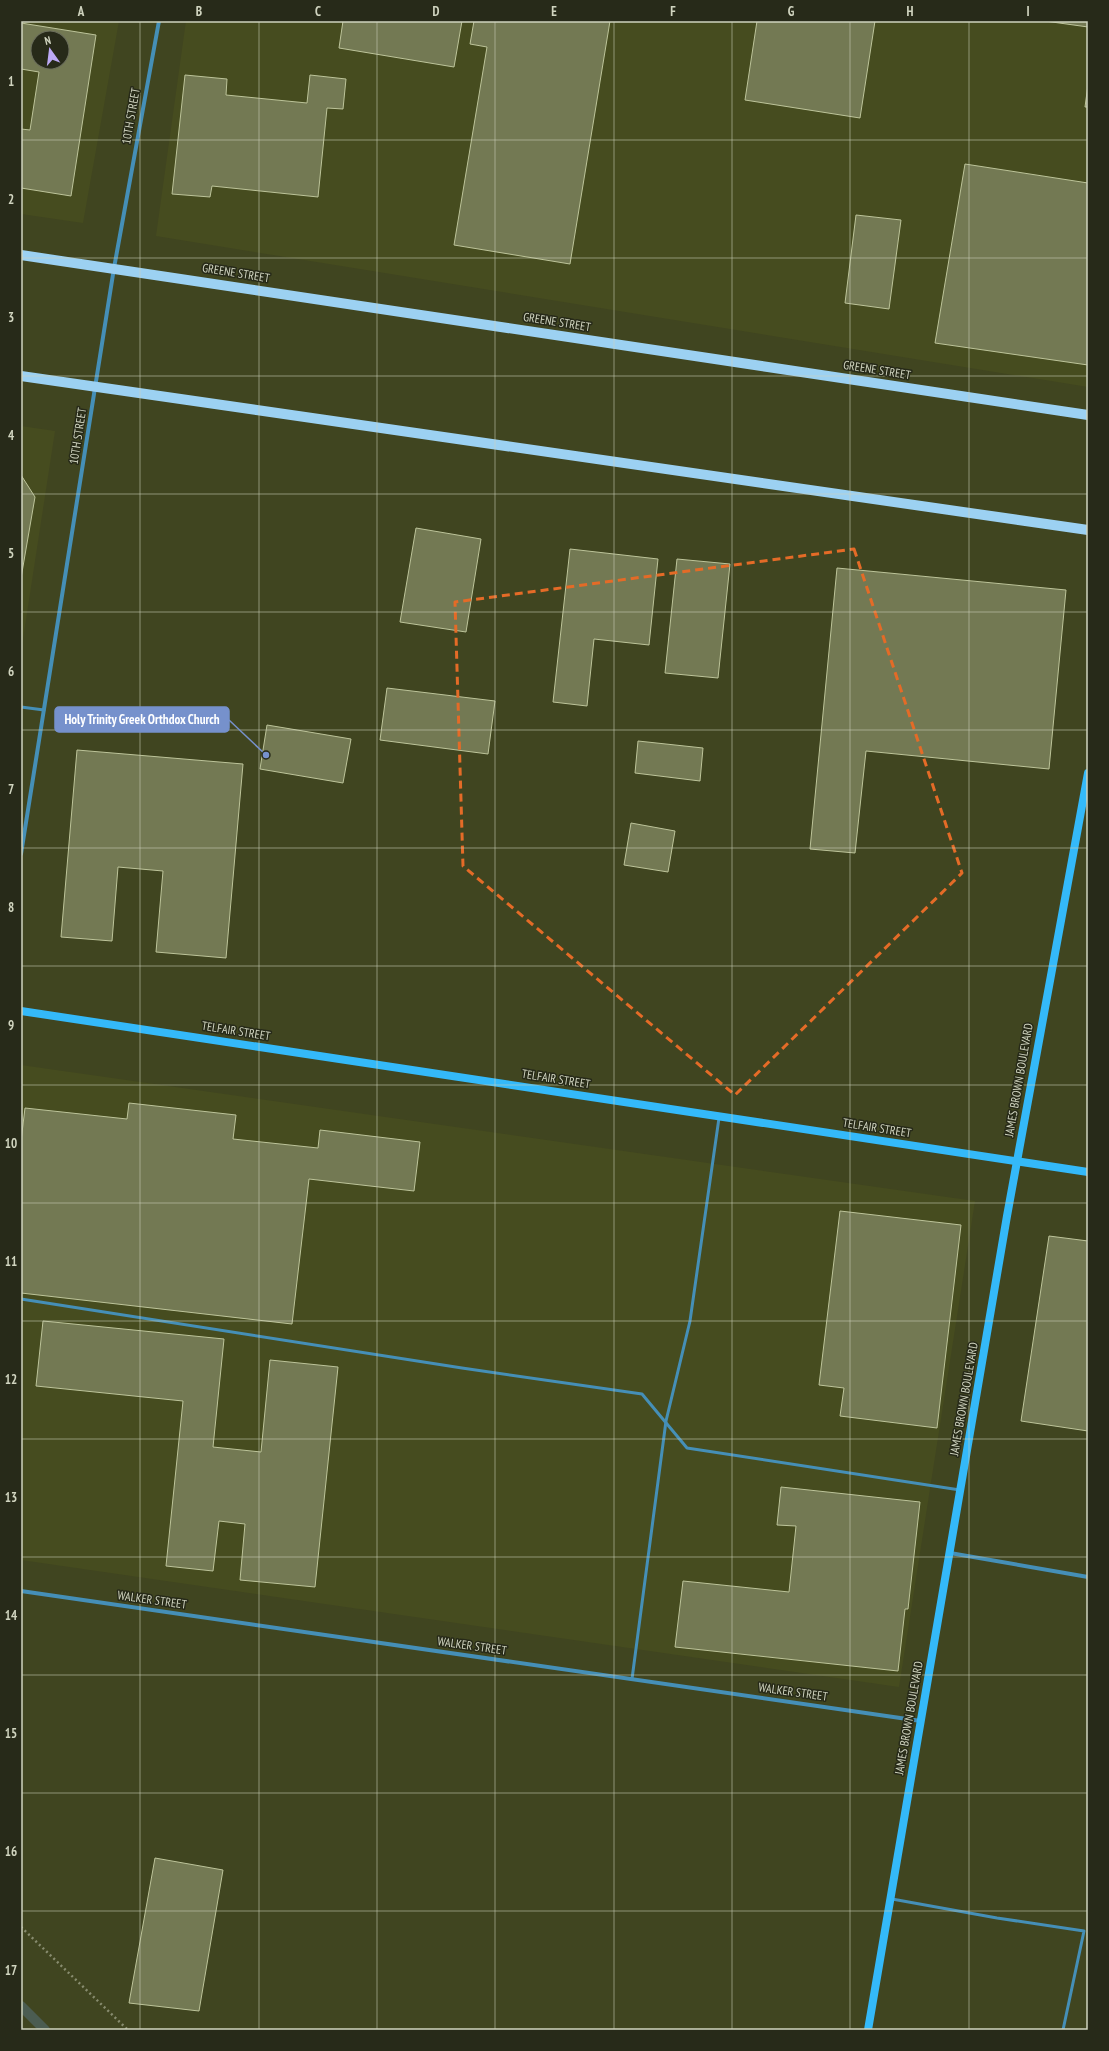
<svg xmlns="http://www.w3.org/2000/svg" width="1109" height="2051" viewBox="0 0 1109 2051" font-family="'PT Sans Narrow',sans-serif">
  <rect width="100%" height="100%" fill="#404520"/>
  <g fill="#464c1f" fill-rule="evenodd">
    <path d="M21 21H119L83 223 21 214ZM38 38H62V62H38Z"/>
    <polygon points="186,21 1088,21 1088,387 156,236"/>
    <polygon points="21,426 55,431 21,652"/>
    <polygon points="21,1065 975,1201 899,1687 21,1560"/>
  </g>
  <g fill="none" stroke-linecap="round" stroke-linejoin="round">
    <polyline stroke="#4b5c51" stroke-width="10" points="21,2006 45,2030"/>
  </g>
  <g fill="#737953" stroke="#bdc49a" fill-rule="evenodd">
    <polygon points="343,21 462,21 454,67 339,48"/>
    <polygon points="474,21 610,21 570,264 454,245 487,47 470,44"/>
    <polygon points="757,21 875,21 860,118 745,100"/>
    <polygon points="1045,21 1088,21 1088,27"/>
    <path d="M21 23 96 35 71 196 21 188V129L30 130 39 72 21 69ZM38 38H62V62H38Z"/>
    <polygon points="185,75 227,79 226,95 307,103 310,75 346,79 343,109 327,108 318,197 212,186 210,197 172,194"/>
    <polygon points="1088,85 1088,107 1085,107"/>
    <polygon points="965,164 1088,183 1088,365 935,343"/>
    <polygon points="856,215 901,220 889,309 845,303"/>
    <polygon points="21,475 35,497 21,578"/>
    <polygon points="416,528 481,539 466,632 400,622"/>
    <polygon points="570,549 658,559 649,645 594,639 587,706 553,702"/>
    <polygon points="677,559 730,564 718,678 665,673"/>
    <polygon points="837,568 1066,590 1049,769 866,751 855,853 810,849"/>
    <polygon points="387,688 495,701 488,754 380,740"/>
    <polygon points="267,725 351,739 343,783 260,769"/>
    <polygon points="638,741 703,748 700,781 635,773"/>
    <polygon points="77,750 243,764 226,958 156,952 163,871 118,867 112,941 61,937"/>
    <polygon points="631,823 675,831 668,872 624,865"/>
    <polygon points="129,1103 236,1115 233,1139 318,1148 320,1130 420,1142 414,1191 309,1179 292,1324 21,1293 21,1141 25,1108 127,1119"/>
    <polygon points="840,1211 961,1225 937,1428 840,1416 844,1388 819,1385"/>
    <polygon points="1049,1236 1088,1241 1088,1431 1021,1421"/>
    <polygon points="43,1321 224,1339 213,1447 261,1452 270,1360 338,1367 315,1587 240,1580 245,1524 219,1521 213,1571 166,1566 183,1401 36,1386"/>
    <polygon points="781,1487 920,1502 908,1609 905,1609 898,1671 675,1647 683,1581 789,1592 796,1526 777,1525"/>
    <polygon points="155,1858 223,1870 199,2011 129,2003"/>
  </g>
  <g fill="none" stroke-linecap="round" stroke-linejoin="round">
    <polyline stroke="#888c6f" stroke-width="2.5" stroke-dasharray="2 3" stroke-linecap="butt" points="21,1927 128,2030"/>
    <g stroke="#458fb7" stroke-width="3">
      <polyline points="21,707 44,710"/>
      <polyline points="21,1299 462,1368 642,1394 687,1448 960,1490"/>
      <polyline points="632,1679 666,1421 690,1321 719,1118"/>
      <polyline points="892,1899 997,1918 1084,1931 1063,2030"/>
    </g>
    <g stroke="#458fb7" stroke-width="4">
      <polyline points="21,854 114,268 159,21"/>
      <polyline points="950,1553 1088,1577"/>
      <polyline points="21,1591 921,1721"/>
    </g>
    <g stroke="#34b9f9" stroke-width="8">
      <polyline points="21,1011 1088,1172"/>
      <polyline points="868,2030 1007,1216 1088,773"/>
    </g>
    <g stroke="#9cd1f2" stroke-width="10">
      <polyline points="21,255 1088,415"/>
      <polyline points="21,376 1088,530"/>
    </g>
  </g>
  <path fill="none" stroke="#e46b27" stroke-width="3" stroke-dasharray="8 5" stroke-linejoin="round" d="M854 549 962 873 735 1095 463 866 455 602Z"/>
  <path fill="none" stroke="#d0d4bf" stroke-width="1" stroke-opacity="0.55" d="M140 21V2030M259 21V2030M377 21V2030M495 21V2030M614 21V2030M732 21V2030M850 21V2030M969 21V2030M21 140H1088M21 258H1088M21 376H1088M21 494H1088M21 612H1088M21 730H1088M21 848H1088M21 966H1088M21 1085H1088M21 1203H1088M21 1321H1088M21 1439H1088M21 1557H1088M21 1675H1088M21 1793H1088M21 1911H1088"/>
  <g text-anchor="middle" stroke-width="3" stroke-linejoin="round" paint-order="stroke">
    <g font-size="12" fill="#d0d4bf" stroke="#272a19">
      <text transform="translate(131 116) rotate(-80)" y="4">10TH STREET</text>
      <text transform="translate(236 273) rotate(9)" y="4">GREENE STREET</text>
      <text transform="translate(557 322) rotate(9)" y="4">GREENE STREET</text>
      <text transform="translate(877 370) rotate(9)" y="4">GREENE STREET</text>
      <text transform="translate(78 436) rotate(-81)" y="4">10TH STREET</text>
      <text transform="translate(236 1031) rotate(9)" y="4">TELFAIR STREET</text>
      <text transform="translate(556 1079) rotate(9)" y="4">TELFAIR STREET</text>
      <text transform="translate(1019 1080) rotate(-80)" y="4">JAMES BROWN BOULEVARD</text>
      <text transform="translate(877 1128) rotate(9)" y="4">TELFAIR STREET</text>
      <text transform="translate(964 1399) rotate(-80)" y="4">JAMES BROWN BOULEVARD</text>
      <text transform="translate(152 1600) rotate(8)" y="4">WALKER STREET</text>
      <text transform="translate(472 1646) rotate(8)" y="4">WALKER STREET</text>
      <text transform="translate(793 1692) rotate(8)" y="4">WALKER STREET</text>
      <text transform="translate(909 1718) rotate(-80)" y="4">JAMES BROWN BOULEVARD</text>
    </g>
  </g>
  <path fill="none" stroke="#7691cc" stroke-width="1.5" d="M266 755L229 720"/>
  <circle fill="#7691cc" stroke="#272a19" stroke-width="1.5" cx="266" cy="755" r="4"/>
  <rect fill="#7691cc" stroke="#7691cc" stroke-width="1.5" x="55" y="707" width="174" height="25" rx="4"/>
  <g font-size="13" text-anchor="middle" font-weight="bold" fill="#fff">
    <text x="142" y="724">Holy Trinity Greek Orthdox Church</text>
  </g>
  <rect width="1109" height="2051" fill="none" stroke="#272a19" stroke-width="44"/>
  <g transform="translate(50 50) rotate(346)"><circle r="19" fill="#272a19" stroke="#6b6e5b"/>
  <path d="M0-3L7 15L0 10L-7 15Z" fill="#bca9f5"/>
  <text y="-6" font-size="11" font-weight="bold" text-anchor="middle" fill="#d0d4bf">N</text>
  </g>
  <rect x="22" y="22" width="1065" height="2007" fill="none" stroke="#d0d4bf" stroke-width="1.5"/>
  <g font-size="13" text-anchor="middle" font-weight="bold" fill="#d0d4bf">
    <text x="81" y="16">A</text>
    <text x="199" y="16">B</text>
    <text x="318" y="16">C</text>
    <text x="436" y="16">D</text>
    <text x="554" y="16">E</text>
    <text x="673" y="16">F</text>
    <text x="791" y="16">G</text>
    <text x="910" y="16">H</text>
    <text x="1028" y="16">I</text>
    <text x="11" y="86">1</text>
    <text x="11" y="204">2</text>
    <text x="11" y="322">3</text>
    <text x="11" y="440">4</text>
    <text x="11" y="558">5</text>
    <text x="11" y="676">6</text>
    <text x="11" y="794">7</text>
    <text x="11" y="912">8</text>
    <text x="11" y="1030">9</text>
    <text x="11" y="1148">10</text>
    <text x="11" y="1266">11</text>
    <text x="11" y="1384">12</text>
    <text x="11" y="1502">13</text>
    <text x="11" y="1620">14</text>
    <text x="11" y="1738">15</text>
    <text x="11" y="1856">16</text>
    <text x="11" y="1975">17</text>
  </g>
</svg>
